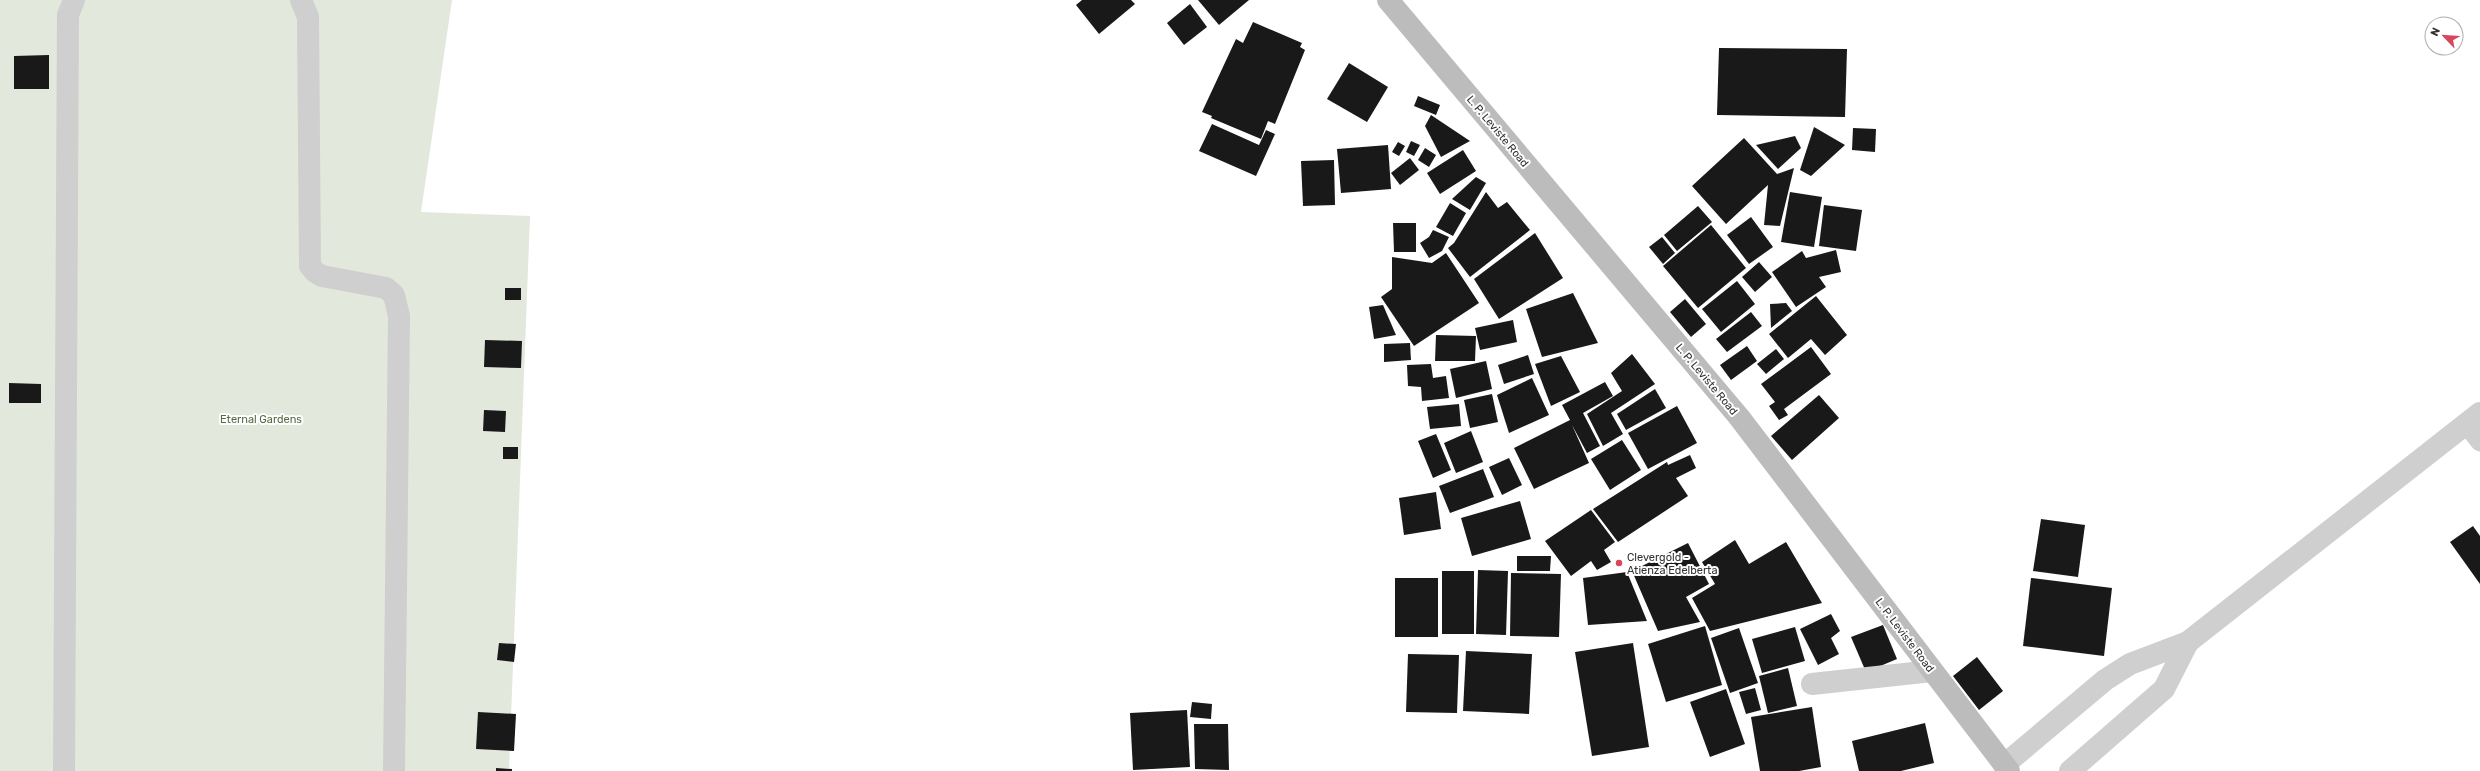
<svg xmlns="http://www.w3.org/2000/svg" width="2480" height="771" viewBox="0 0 2480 771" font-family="Rubik,sans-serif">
  <rect width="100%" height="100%" fill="#fff"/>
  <polygon fill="#e3e8dc" points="0,0 452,0 421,212 530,216 509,771 0,771"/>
  <g fill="#191919">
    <polygon points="1082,0 1131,0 1135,4 1099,34 1076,5"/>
    <polygon points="1198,0 1249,0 1219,25"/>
    <polygon points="1190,4 1207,27 1184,45 1167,23"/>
    <polygon points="1253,22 1302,43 1300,47 1305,50 1275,124 1268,121 1261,139 1211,118 1212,116 1202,112 1236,39 1243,43"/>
    <polygon points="1719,48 1847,49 1845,117 1717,115"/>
    <polygon points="49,55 49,89 14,89 14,56"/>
    <polygon points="1349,63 1388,87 1367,122 1327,99"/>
    <polygon points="1418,96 1440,105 1436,115 1414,106"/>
    <polygon points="1431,115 1470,141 1441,157 1425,126"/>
    <polygon points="1212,124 1259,145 1266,130 1275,134 1256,176 1199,151"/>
    <polygon points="1814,127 1845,145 1811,176 1800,170"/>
    <polygon points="1853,128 1876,129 1875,152 1852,150"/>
    <polygon points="1795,136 1801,148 1778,169 1756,145"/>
    <polygon points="1744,138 1777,174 1794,168 1780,226 1764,225 1768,185 1726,224 1692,186"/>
    <polygon points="1411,141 1420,145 1414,156 1406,152"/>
    <polygon points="1398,142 1405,146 1399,156 1392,152"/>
    <polygon points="1388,145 1391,189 1341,193 1337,149"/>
    <polygon points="1425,148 1436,155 1429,167 1418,160"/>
    <polygon points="1463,150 1476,171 1440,194 1427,173"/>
    <polygon points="1410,158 1419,170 1400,185 1391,173"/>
    <polygon points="1334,160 1335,205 1303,206 1301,161"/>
    <polygon points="1476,177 1486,183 1470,210 1452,199"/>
    <polygon points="1486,192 1498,208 1507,202 1530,230 1470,277 1448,248 1454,243"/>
    <polygon points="1790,192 1822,197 1814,247 1781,242"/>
    <polygon points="1450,203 1466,213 1453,236 1436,227"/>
    <polygon points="1824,205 1862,210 1856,251 1819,246"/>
    <polygon points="1698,206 1712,222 1677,251 1664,235"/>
    <polygon points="1751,217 1773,247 1749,264 1727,235"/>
    <polygon points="1393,223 1416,223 1416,252 1394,252"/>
    <polygon points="1711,225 1746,268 1698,308 1663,266"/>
    <polygon points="1433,230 1449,237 1442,251 1429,258 1420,243 1429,237"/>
    <polygon points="1535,233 1563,278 1499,319 1474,279"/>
    <polygon points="1662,237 1675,253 1663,264 1649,247"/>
    <polygon points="1836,250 1841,272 1819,277 1826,287 1796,307 1772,272 1802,251 1806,258"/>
    <polygon points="1446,253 1479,303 1414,346 1381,297 1392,289 1392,257 1432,263"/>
    <polygon points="1759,262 1772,277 1755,292 1742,277"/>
    <polygon points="1737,281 1755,304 1721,332 1702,309"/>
    <rect x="505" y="288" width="16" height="12"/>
    <polygon points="1573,293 1598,343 1542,357 1526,309"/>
    <polygon points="1816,296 1847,335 1825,355 1811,339 1788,358 1769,334"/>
    <polygon points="1685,299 1706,324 1691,337 1670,312"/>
    <polygon points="1786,303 1792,311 1771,328 1770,304"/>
    <polygon points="1383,305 1396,335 1374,339 1369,307"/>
    <polygon points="1751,312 1762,326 1727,352 1716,339"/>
    <polygon points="1513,320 1517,342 1480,350 1475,328"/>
    <polygon points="1436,335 1476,336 1475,361 1435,361"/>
    <polygon points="485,340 522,341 521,368 484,367"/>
    <polygon points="1410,343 1411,360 1384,362 1384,344"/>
    <polygon points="1747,346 1757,361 1731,380 1720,365"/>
    <polygon points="1811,347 1831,374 1784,409 1788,415 1779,420 1769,406 1775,402 1761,384"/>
    <polygon points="1776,349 1784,359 1766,374 1757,364"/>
    <polygon points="1632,354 1655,384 1611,413 1623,434 1603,446 1587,414 1622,391 1611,373"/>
    <polygon points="1528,355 1534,374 1504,384 1498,365"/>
    <polygon points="1561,356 1580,392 1551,406 1535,364"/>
    <polygon points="1486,361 1492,389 1456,398 1450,369"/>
    <polygon points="1431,364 1433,378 1446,376 1449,398 1422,401 1421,387 1408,386 1407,365"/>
    <polygon points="1532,378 1549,415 1509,433 1497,395"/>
    <polygon points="1605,382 1613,396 1583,413 1600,446 1587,453 1572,425 1589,463 1534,489 1514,448 1570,420 1562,405"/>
    <polygon points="9,383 41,384 41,403 9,403"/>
    <polygon points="1655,389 1666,408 1626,430 1617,414"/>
    <polygon points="1492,394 1498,422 1470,428 1464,400"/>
    <polygon points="1819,395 1839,418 1792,460 1771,436"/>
    <polygon points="1459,404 1461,426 1430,429 1427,407"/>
    <polygon points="1677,406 1697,443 1648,469 1628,433"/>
    <polygon points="484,410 506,411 505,432 483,431"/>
    <polygon points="1471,431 1483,462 1456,473 1444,443"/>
    <polygon points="1436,434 1451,470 1433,478 1418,441"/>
    <polygon points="1622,440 1641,470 1610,490 1591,459"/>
    <rect x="503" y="447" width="15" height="12"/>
    <polygon points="1690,455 1696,468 1676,478 1688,496 1618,542 1593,509 1667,462 1668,465"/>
    <polygon points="1509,458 1522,485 1502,495 1489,467"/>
    <polygon points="1483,469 1494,497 1450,513 1439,486"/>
    <polygon points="1436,492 1441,529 1404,535 1399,498"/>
    <polygon points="1520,501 1531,539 1472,556 1461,518"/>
    <polygon points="1591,510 1615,542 1604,550 1611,562 1597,570 1591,561 1571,576 1545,541"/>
    <polygon points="2041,519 2085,525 2078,577 2033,571"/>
    <polygon points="2473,526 2480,536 2480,584 2450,542"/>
    <polygon points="1735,540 1749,564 1786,542 1822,603 1710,631 1692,598 1715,584 1702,562"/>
    <polygon points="1688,543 1709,584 1686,597 1700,622 1658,631 1632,571"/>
    <polygon points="1517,556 1551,556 1550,571 1517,571"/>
    <polygon points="1478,570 1508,571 1506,635 1476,634"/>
    <rect x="1442" y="571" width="32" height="63"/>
    <polygon points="1627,572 1647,621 1588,625 1583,578"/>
    <polygon points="1511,573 1561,574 1559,637 1510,636"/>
    <rect x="1395" y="578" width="43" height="59"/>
    <polygon points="2031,578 2112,588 2104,656 2023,646"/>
    <polygon points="1831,614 1840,631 1831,638 1839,654 1818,665 1800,629"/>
    <polygon points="1883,625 1897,659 1866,672 1851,637"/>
    <polygon points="1705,626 1722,685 1666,702 1648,644"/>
    <polygon points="1795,627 1805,661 1762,673 1752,639"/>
    <polygon points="1739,628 1758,683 1730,693 1711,638"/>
    <polygon points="499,643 516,644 514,662 497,660"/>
    <polygon points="1633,643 1649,747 1592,756 1575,652"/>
    <polygon points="1466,651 1532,654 1529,714 1463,711"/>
    <polygon points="1408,654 1459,655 1457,713 1406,712"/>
    <polygon points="1977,657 2003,691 1979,710 1953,676"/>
    <polygon points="1788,668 1797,706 1768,713 1759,676"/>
    <polygon points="1755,688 1761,710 1746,714 1739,692"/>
    <polygon points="1726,689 1745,744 1710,757 1690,702"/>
    <polygon points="1192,702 1212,704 1211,719 1190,717"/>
    <polygon points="1812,707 1821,767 1799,771 1760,771 1751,717"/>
    <polygon points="1187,710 1190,767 1133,770 1130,713"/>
    <polygon points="478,712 516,714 514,751 476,749"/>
    <polygon points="1925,723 1934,763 1901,771 1859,771 1852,741"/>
    <polygon points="1194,724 1228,724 1229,770 1195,769"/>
    <polygon points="496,768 512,769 512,771 496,771"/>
  </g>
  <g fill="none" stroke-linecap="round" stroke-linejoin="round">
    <polyline stroke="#cfcfcf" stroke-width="19" points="2466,424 2480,442"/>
    <g stroke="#cfcfcf" stroke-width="22">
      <polyline points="301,0 308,17 310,266 315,272 322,276 386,288 394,295 399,316 394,771"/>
      <polyline points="1812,684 1932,671"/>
      <polyline points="2004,765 2105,680 2130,664 2188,642 2480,413"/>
      <polyline points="64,771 68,15 74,0"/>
      <polyline points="2070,771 2164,689 2188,642"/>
    </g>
    <polyline stroke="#bcbcbc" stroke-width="22" points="1388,0 1739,417 2009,771"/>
  </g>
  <circle fill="#d6475c" stroke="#fff" stroke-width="1.5" cx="1619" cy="563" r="4"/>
  <g text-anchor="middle" stroke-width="4" stroke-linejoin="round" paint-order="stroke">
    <g font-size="11" fill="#323232" stroke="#fff">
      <text transform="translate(1498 131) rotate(50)" y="4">L. P. Leviste Road</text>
      <text transform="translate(1707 379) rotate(50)" y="4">L. P. Leviste Road</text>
      <text transform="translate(1905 635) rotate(53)" y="4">L. P. Leviste Road</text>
    </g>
    <g font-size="11" fill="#586a43" stroke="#fff">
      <text x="261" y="423">Eternal Gardens</text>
    </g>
    <g font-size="11" fill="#323232" stroke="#fff" text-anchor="start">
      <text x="1627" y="561">Clevergold -<tspan x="1627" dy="13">Atienza Edelberta</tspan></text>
    </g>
  </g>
  <g transform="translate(2444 36) rotate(295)"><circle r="19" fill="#ffffff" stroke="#adadad"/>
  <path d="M0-3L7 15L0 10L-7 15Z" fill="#d6475c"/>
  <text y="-6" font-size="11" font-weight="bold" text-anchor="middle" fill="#323232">N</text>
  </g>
</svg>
